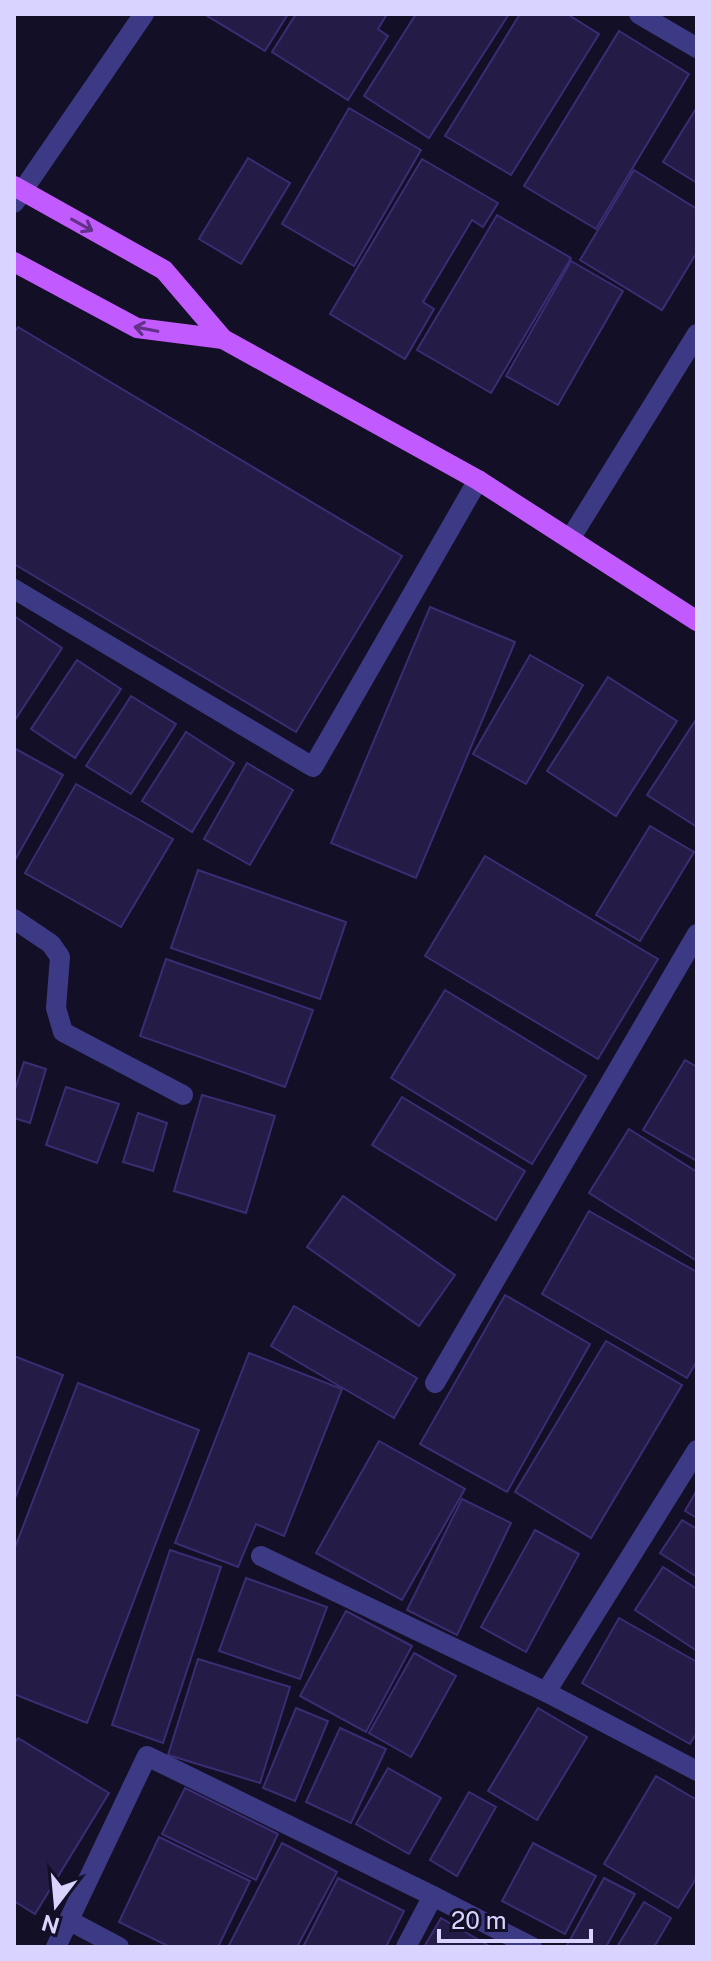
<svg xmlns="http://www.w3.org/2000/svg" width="711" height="1961" viewBox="0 0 711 1961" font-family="'Public Sans',sans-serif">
  <rect width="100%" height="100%" fill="#130f26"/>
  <g fill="#241b47" stroke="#3b2d73" stroke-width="2">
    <polygon points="204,14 288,14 265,51"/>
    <polygon points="296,14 387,14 378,29 388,36 348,100 272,52"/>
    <polygon points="416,14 509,14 429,138 364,96"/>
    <polygon points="520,14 567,14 599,34 511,175 445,136"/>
    <polygon points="619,31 689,74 596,229 524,186"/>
    <polygon points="697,107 697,183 663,162"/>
    <polygon points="349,108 421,150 354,266 282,224"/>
    <polygon points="248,158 290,183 241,264 199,239"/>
    <polygon points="422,159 498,203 483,227 472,220 423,302 434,309 405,359 330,314"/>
    <polygon points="634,170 697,209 697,252 662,310 580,260"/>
    <polygon points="497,215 571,258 491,393 417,350"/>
    <polygon points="571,261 623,291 558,405 506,376"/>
    <polygon points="18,327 402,556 296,732 14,564 14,333"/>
    <polygon points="430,607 515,642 416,878 331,843"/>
    <polygon points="14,616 62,648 15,720 14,719"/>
    <polygon points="530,655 583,685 526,784 473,754"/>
    <polygon points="77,660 121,689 75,758 31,729"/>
    <polygon points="608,677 677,721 616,816 547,771"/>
    <polygon points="131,696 176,724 131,794 86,766"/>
    <polygon points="697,718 697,827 647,795"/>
    <polygon points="186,732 234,763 192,832 142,801"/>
    <polygon points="14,748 63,775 14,862"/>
    <polygon points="247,763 293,790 250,865 204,839"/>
    <polygon points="76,784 173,839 121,927 25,873"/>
    <polygon points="650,826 694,852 640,941 596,915"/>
    <polygon points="485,856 658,959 598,1059 425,956"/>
    <polygon points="198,870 346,922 320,999 171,948"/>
    <polygon points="166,959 313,1010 285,1087 140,1036"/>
    <polygon points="445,990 586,1076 532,1164 391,1078"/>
    <polygon points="685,1060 697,1067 697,1161 643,1130"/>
    <polygon points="24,1062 46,1069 30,1123 14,1118 14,1092"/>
    <polygon points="66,1087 119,1104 97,1163 46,1145"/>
    <polygon points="202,1095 275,1116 246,1213 174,1191"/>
    <polygon points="402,1097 525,1171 496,1220 372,1145"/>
    <polygon points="138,1113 167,1123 153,1171 123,1162"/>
    <polygon points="629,1129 697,1172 697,1261 589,1193"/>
    <polygon points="343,1196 455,1275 419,1326 307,1247"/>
    <polygon points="589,1211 697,1272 697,1361 687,1378 542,1294"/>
    <polygon points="505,1295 590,1344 507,1492 420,1444"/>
    <polygon points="294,1306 417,1378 394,1418 271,1346"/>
    <polygon points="606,1341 682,1385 591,1538 515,1492"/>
    <polygon points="249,1353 342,1389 284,1536 256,1524 238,1567 175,1543"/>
    <polygon points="14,1356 63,1375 14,1501"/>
    <polygon points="78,1383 199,1430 87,1723 14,1694 14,1550"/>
    <polygon points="379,1441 465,1489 402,1600 316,1553"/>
    <polygon points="697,1490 697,1518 685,1511"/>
    <polygon points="462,1499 511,1523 457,1635 407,1610"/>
    <polygon points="682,1520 697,1529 697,1577 660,1553"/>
    <polygon points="535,1530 579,1554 526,1652 481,1627"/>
    <polygon points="170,1550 221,1567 163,1743 112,1725"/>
    <polygon points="663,1567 697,1589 697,1651 635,1610"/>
    <polygon points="246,1578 327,1607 300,1679 219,1651"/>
    <polygon points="346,1611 412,1646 366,1732 300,1696"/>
    <polygon points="619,1618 697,1662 697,1732 690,1744 582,1683"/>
    <polygon points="414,1653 456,1676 411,1757 369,1733"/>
    <polygon points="198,1659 290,1687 260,1783 168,1755"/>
    <polygon points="296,1708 328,1721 295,1801 263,1788"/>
    <polygon points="538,1708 587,1737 537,1820 488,1791"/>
    <polygon points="340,1728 386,1749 351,1823 306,1802"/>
    <polygon points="18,1738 109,1793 35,1914 14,1901 14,1744"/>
    <polygon points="388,1768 441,1798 409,1854 356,1824"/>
    <polygon points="656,1776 697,1800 697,1877 678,1908 604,1864"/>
    <polygon points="185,1788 278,1834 256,1880 162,1834"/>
    <polygon points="469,1792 496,1807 457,1876 430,1860"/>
    <polygon points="159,1837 250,1881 218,1947 170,1947 119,1922"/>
    <polygon points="282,1843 337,1872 297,1947 228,1947"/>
    <polygon points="533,1843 596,1876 565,1934 502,1901"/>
    <polygon points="338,1878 404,1911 386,1947 303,1947"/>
    <polygon points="604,1878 635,1894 606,1947 566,1947"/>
    <polygon points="644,1902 671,1918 654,1947 617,1947"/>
    <polygon points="441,1918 491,1947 424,1947"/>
  </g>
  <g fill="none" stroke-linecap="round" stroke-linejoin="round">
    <g stroke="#3d3a85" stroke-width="20">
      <polyline points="639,14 697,48"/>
      <polyline points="14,203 144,14"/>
      <polyline points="570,539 697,334"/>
      <polyline points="14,589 313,767 478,480"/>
      <polyline points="14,919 51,944 60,957 56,1008 63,1032 183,1095"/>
      <polyline points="435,1383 697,934"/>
      <polyline points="261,1556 546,1692 697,1771"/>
      <polyline points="546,1692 697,1450"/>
      <polyline points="70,1921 119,1947"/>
      <polyline points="56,1947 147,1756 433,1896 532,1947"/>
      <polyline points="406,1947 433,1896"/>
    </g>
    <g stroke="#c25bff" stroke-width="20">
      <polyline points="14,186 164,270 223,339 478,480 697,621"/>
      <polyline points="14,262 137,328 223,339"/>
    </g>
  </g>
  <defs><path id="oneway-shaft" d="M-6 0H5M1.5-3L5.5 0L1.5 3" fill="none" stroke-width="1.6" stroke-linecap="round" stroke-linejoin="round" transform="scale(2)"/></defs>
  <g stroke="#623188">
    <use href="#oneway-shaft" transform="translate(82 225) rotate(29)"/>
    <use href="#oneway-shaft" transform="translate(146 329) rotate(-169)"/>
  </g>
  <rect width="711" height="1961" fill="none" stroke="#d9d4ff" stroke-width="32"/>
  <g transform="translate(56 1905) rotate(196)" stroke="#130f26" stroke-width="6" paint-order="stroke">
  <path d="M0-6L14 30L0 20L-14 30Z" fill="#d9d4ff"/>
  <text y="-12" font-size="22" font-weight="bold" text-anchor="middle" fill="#d9d4ff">N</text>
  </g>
  <path d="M439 1929v12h152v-12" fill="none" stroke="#d9d4ff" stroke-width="4"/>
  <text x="451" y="1929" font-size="24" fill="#d9d4ff" stroke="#130f26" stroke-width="6" paint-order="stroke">20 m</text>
</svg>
